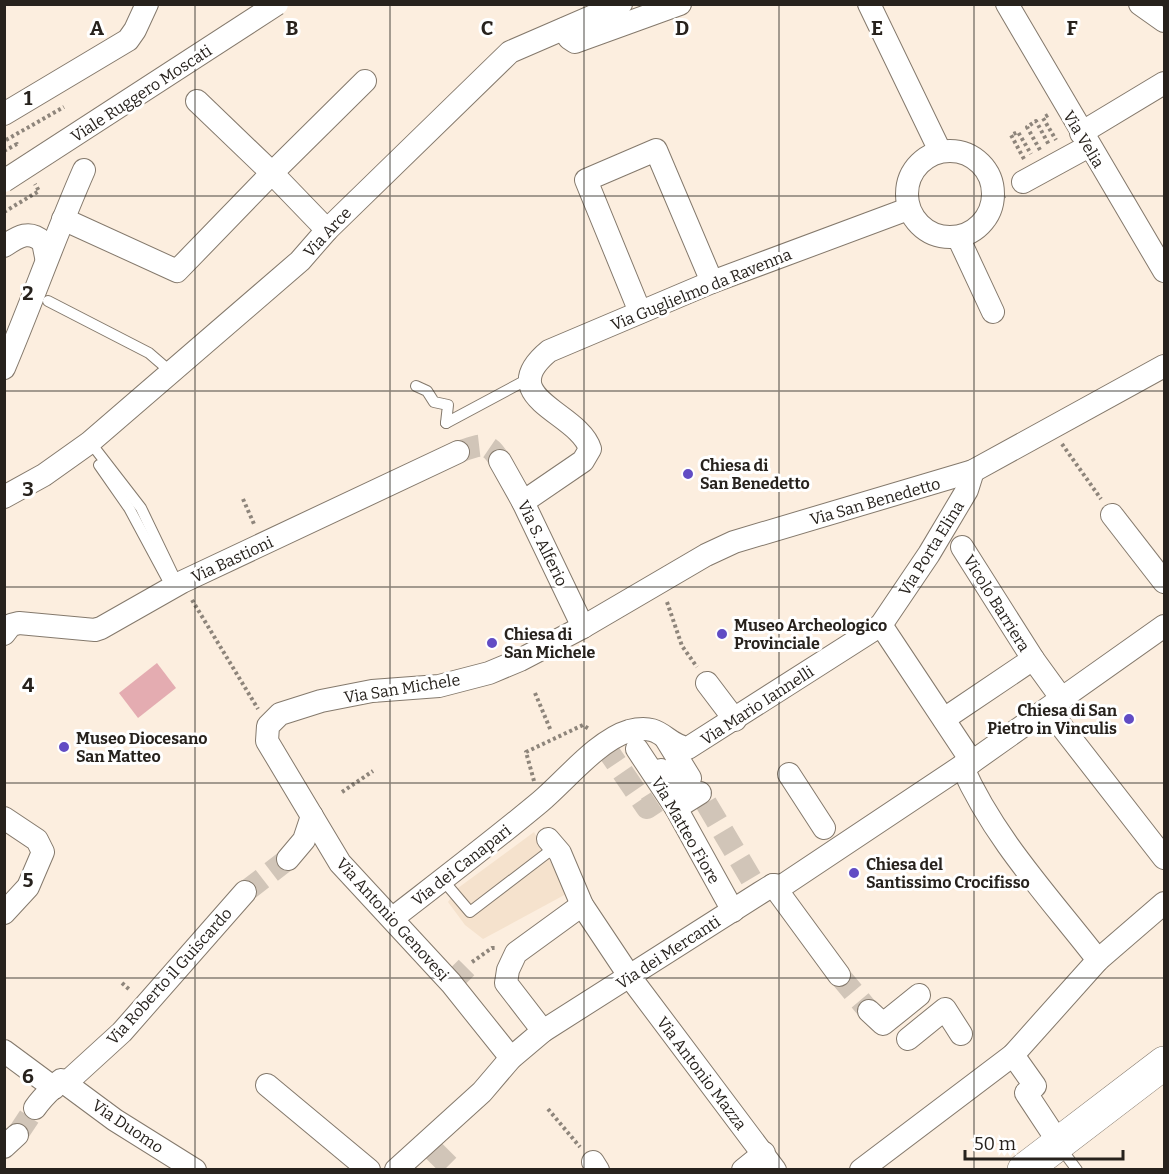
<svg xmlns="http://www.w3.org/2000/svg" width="1169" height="1174" viewBox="0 0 1169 1174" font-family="Bitter,serif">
  <rect width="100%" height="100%" fill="#fceedf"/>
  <polygon fill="#f5e2cd" points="534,832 568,893 483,939 465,925 448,902 458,888"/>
  <polygon fill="#e4acb1" points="157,663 176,688 138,718 119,693"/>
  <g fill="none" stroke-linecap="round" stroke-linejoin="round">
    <g stroke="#d1c5b8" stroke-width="22" stroke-dasharray="22 11" stroke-linecap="butt">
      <path d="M458 452C480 445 487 439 500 461"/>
      <polyline points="604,745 647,808 667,795"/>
      <polyline points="706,803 753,882"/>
      <polyline points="245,892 288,859"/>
      <polyline points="839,975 869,1011"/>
      <polyline points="451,983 472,962"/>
      <polyline points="17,1135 35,1108"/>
      <polyline points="433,1150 453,1170"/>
    </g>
    <defs>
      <g id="lane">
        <polyline points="48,301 149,353 171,372"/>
        <polyline points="416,386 427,391 434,402 448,405 446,423"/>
        <polyline points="446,423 530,378"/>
        <polyline points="90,442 141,508 178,585"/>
        <polyline points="99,465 129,508 172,588"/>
        <polyline points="442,879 470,912 555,847"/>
        <polyline points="1060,1147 1077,1170"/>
      </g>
      <g id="street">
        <polyline points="869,4 940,151"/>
        <polyline points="1007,4 1164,271"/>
        <polyline points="1140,4 1164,21"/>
        <polyline points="564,29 569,38 575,42 680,4"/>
        <polyline points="197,101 272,173 365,81"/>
        <polyline points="4,114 128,40 135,30 147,4"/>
        <polyline points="1081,133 1164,83"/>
        <circle cx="950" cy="194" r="43"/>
        <polyline points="1023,182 1089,146"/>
        <polyline points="63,219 177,271 272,173 327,230"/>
        <polyline points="958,237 993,312"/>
        <path d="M4 246C18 237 29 229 43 242L46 257"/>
        <polyline points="640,312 586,180 656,150 712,282"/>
        <path d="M4 368C32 302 55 236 84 170"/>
        <polyline points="500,461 523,502 583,627"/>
        <polyline points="4,497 44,475 89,443 300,261 327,230 510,52 621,4"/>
        <path d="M523 502 583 461 590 449C579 412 492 398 549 351L712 282 908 209"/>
        <polyline points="1112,515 1164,582"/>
        <polyline points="962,547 1033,659"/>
        <polyline points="881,625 972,762"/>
        <polyline points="4,634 11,625 19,623 95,630 101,628 182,582 458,452"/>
        <polyline points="707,683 735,720"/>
        <polyline points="1048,709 1164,858"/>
        <polyline points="944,719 1033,659 1062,699"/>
        <polyline points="637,749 676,808 733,911"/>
        <path d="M962 766C994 839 1050 898 1098 960"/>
        <polyline points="661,770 672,788 690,778 666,739"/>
        <polyline points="789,774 824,828"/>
        <polyline points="676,808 700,793"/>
        <polyline points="4,818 37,840 43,852 28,887 4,913"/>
        <polyline points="548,839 560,853 582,905 630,977 775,1170"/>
        <polyline points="288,859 304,840 312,816"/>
        <polyline points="773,885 839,975"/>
        <path d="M393 918C442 880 492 842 540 802 565 781 598 740 629 731 663 722 664 745 688 748L881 625 929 554 967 490 973 471"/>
        <polyline points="869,1011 883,1024 919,995"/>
        <polyline points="543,1031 506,983 508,970 516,953 582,905"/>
        <polyline points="908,1039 945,1009 961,1034"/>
        <polyline points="4,1051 54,1088"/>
        <polyline points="1013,1055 1035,1086 1026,1093 1059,1143"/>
        <polyline points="511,1058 451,983 340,863 267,741 268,726 280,714 321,701 372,691 439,686 489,673 520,660 583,627 706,555 734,542 973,471 1164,366"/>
        <polyline points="65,1084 122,1032 245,892"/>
        <polyline points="267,1085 369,1170"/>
        <path d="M35 1108C43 1096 51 1090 61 1080L115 1120 195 1170"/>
        <polyline points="4,1147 17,1135"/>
        <polyline points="593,1162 598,1170"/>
        <polyline points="396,1170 482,1092 511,1058 543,1031 760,893 773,885 782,886 962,766 972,762 1164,626"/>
        <polyline points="743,1170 764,1153"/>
        <polyline points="861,1170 1013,1055 1098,960 1164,903"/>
      </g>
      <polyline id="primary" points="1024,1170 1164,1063"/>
    </defs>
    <use href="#lane" stroke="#84796c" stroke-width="12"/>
    <use href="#street" stroke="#84796c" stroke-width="24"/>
    <use href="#primary" stroke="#84796c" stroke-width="34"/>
    <g stroke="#8e857b" stroke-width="4" stroke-dasharray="3 3" stroke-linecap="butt">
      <polyline points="1048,115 1043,118 1056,140"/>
      <polyline points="6,140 64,107"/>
      <polyline points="1040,150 1027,127 1036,121 1049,145"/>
      <polyline points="4,151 17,144 18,146"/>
      <polyline points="1024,159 1011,135 1018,132 1031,154"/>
      <polyline points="993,205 1007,194"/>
      <polyline points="4,212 39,191 35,184"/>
      <polyline points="1062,444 1101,499"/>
      <polyline points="243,499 254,524"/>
      <polyline points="192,600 258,709"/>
      <polyline points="667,602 682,646 697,667"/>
      <polyline points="535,693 551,731"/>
      <polyline points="534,781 526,752 583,725 589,729"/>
      <polyline points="342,792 373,771"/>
      <polyline points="472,962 492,948 496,948"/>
      <polyline points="122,983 130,990"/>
      <polyline points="548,1109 580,1147"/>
    </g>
    <use href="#lane" stroke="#fff" stroke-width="10"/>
    <use href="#street" stroke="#fff" stroke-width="22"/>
    <use href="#primary" stroke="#fff" stroke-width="33"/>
    <defs>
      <polyline id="street-bridge" points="4,181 277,4"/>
    </defs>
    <use href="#street-bridge" stroke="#84796c" stroke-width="24" stroke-linecap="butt"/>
    <use href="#street-bridge" stroke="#fff" stroke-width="22"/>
  </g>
  <path fill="none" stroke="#27221d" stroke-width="1.5" stroke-opacity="0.55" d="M195 4V1170M390 4V1170M584 4V1170M779 4V1170M974 4V1170M4 196H1164M4 391H1164M4 587H1164M4 783H1164M4 978H1164"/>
  <g fill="#614cc4" stroke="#fff" stroke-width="2">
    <circle cx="688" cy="474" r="6"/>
    <circle cx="722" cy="634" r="6"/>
    <circle cx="492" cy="643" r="6"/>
    <circle cx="1129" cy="719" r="6"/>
    <circle cx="64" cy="747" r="6"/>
    <circle cx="854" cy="873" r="6"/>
  </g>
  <g text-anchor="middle" stroke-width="6" stroke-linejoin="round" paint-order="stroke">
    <g font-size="16" fill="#27221d" stroke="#fff">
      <text transform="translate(141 93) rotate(-33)" y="6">Viale Ruggero Moscati</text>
      <text transform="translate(1084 139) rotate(59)" y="6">Via Velia</text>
      <text transform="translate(327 232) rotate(-47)" y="6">Via Arce</text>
      <text transform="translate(701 289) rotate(-22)" y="6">Via Guglielmo da Ravenna</text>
      <text transform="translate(875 501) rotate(-16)" y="6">Via San Benedetto</text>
      <text transform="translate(543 543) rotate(64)" y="6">Via S. Alferio</text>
      <text transform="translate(931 548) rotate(-58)" y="6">Via Porta Elina</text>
      <text transform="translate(232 559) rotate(-25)" y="6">Via Bastioni</text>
      <text transform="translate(997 603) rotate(58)" y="6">Vicolo Barriera</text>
      <text transform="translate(402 688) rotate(-9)" y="6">Via San Michele</text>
      <text transform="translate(757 705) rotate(-33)" y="6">Via Mario Iannelli</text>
      <text transform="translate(686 830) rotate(60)" y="6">Via Matteo Fiore</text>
      <text transform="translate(461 865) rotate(-38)" y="6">Via dei Canapari</text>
      <text transform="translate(393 919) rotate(48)" y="6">Via Antonio Genovesi</text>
      <text transform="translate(668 952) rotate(-33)" y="6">Via dei Mercanti</text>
      <text transform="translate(169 976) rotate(-48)" y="6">Via Roberto il Guiscardo</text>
      <text transform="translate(702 1073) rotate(53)" y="6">Via Antonio Mazza</text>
      <text transform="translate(128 1126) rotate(34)" y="6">Via Duomo</text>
    </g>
    <g font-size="16" font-weight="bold" fill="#27221d" stroke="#fff" text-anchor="start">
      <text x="700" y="471">Chiesa di<tspan x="700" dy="18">San Benedetto</tspan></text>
      <text x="734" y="631">Museo Archeologico<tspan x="734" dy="18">Provinciale</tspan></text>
      <text x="504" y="640">Chiesa di<tspan x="504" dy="18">San Michele</tspan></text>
      <text x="1117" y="716" text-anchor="end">Chiesa di San<tspan x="1117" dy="18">Pietro in Vinculis</tspan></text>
      <text x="76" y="744">Museo Diocesano<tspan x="76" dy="18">San Matteo</tspan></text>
      <text x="866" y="870">Chiesa del<tspan x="866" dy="18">Santissimo Crocifisso</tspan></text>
    </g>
  </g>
  <g font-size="20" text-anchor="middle" font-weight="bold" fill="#27221d" stroke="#fff" stroke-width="6" stroke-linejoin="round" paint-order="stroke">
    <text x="97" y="35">A</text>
    <text x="292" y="35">B</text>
    <text x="487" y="35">C</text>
    <text x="682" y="35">D</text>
    <text x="877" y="35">E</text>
    <text x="1072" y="35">F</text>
    <text x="28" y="105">1</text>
    <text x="28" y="300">2</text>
    <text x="28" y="496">3</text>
    <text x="28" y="692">4</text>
    <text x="28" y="887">5</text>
    <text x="28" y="1083">6</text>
  </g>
  <rect width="1169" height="1174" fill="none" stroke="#27221d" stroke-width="12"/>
  <path d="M965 1150v9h158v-9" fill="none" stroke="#27221d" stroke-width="3"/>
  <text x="974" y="1150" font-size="18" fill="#27221d" stroke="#ffffff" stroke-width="4.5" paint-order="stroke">50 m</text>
</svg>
